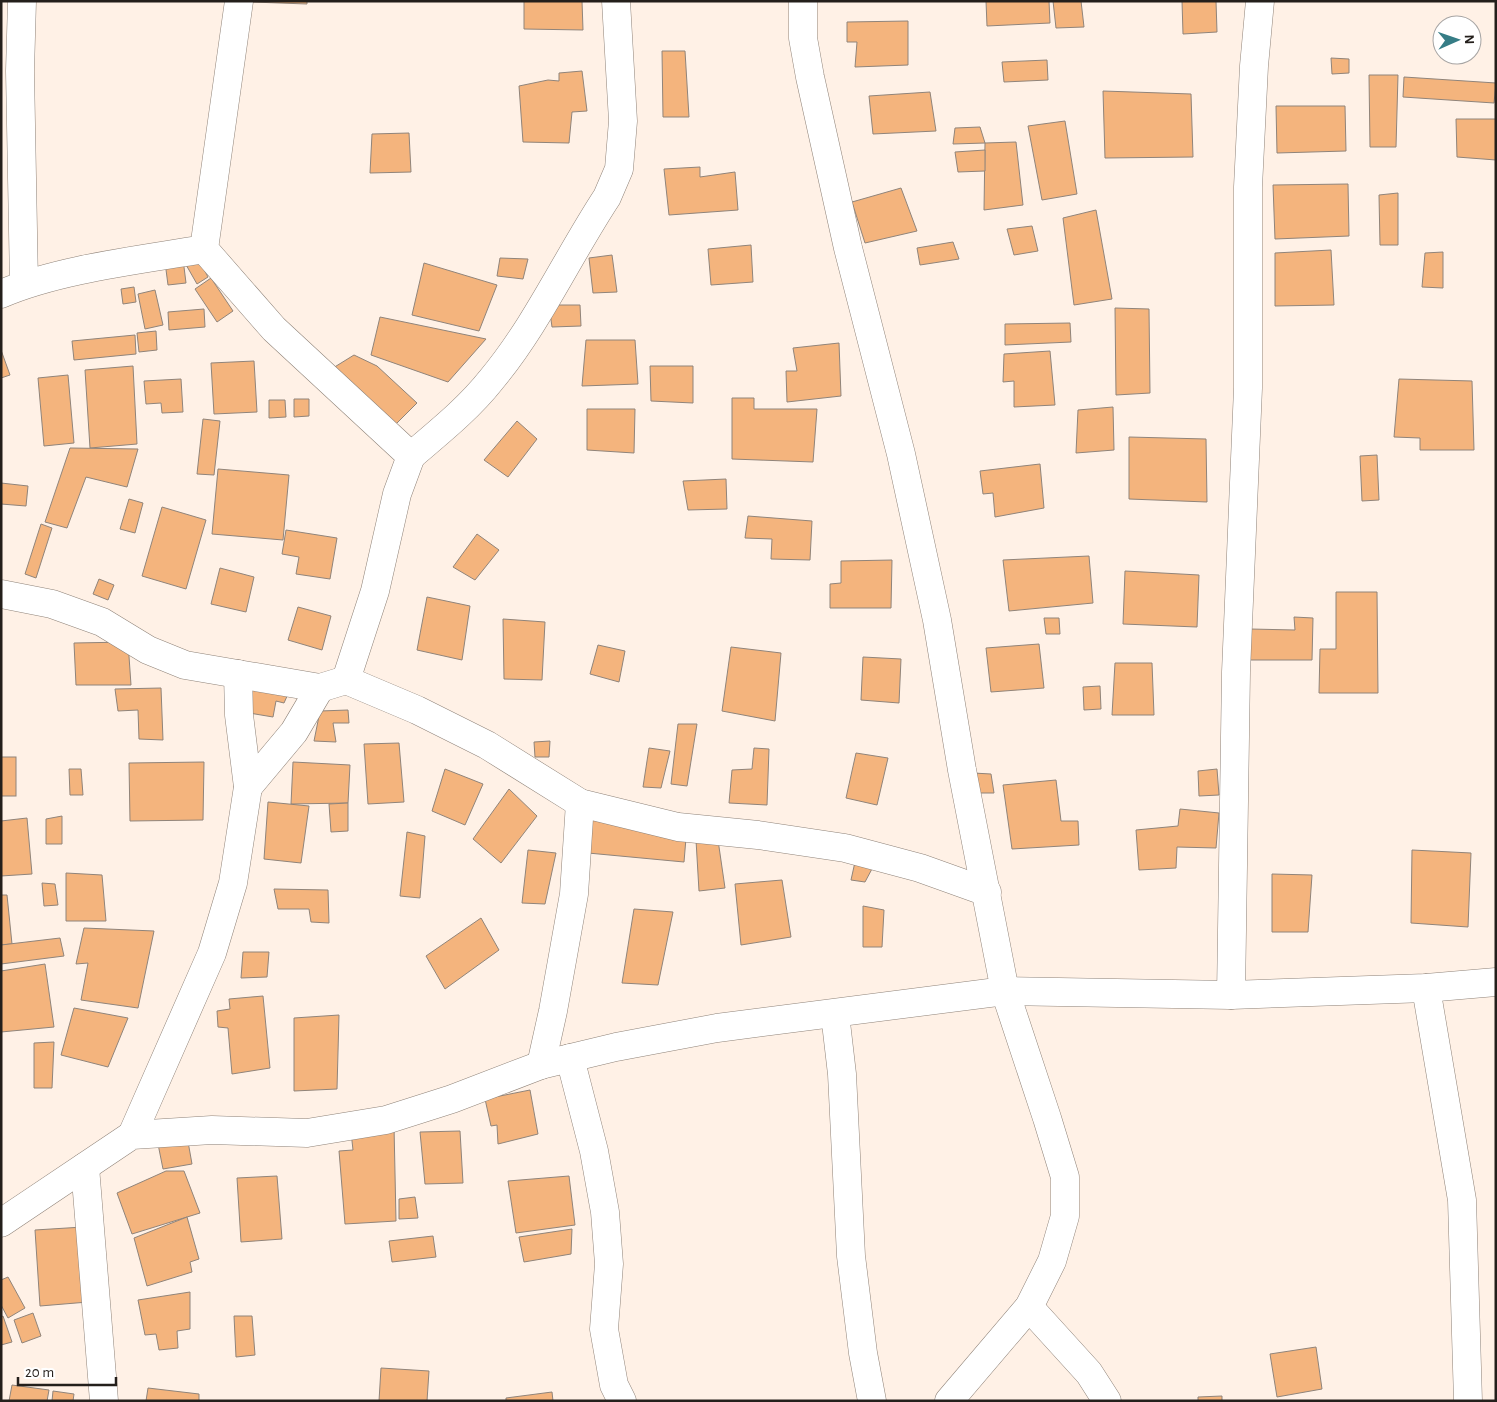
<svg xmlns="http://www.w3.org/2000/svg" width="1497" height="1402" viewBox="0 0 1497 1402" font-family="'Alegreya Sans',sans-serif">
  <rect width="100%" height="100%" fill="#fff1e6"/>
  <g fill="#f4b47d" stroke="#90847a">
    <polygon points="252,1 307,1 307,4 252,2"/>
    <polygon points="524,1 582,1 583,30 524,29"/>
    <polygon points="986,1 1049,1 1050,23 987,26"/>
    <polygon points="1053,1 1081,1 1084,27 1056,28"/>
    <polygon points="1182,1 1216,1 1217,32 1183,34"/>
    <polygon points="908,21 908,65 855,67 857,42 847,42 847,22"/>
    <polygon points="662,51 685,51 689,117 663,117"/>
    <polygon points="1331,58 1349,59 1349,73 1332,74"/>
    <polygon points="1047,60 1048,80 1004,82 1002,62"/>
    <polygon points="582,71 587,111 572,112 569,143 523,142 519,86 548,80 559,81 559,73"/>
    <polygon points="1369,75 1398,75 1396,147 1370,147"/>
    <polygon points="1404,77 1496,83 1494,103 1403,97"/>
    <polygon points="1103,91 1191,94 1193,157 1105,158"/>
    <polygon points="930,92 936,131 873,134 869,96"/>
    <polygon points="1276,106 1345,106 1346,151 1277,153"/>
    <polygon points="1456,119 1496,119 1496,160 1457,157"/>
    <polygon points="1065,121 1077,194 1042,200 1028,126"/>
    <polygon points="980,127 985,143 953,144 955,128"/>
    <polygon points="409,133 411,172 370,173 372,134"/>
    <polygon points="1016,142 1023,205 984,210 985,143"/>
    <polygon points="985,150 985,171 958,172 955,152"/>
    <polygon points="700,167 700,177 735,172 738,210 669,215 664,169"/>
    <polygon points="1348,184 1349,236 1275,239 1273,185"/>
    <polygon points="901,188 917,231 865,243 852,202"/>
    <polygon points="1398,193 1398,245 1380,245 1379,195"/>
    <polygon points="1096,210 1112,299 1074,305 1063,218"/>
    <polygon points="1032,226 1038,251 1014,255 1007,229"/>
    <polygon points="953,242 959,259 920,265 917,248"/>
    <polygon points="751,245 753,282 711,285 708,249"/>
    <polygon points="1331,250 1334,305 1275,306 1275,253"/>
    <polygon points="1443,252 1443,288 1422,287 1425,253"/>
    <polygon points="612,255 617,292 593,293 589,258"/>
    <polygon points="197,256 208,277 197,284 185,263"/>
    <polygon points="500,258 528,259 523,279 497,276"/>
    <polygon points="183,259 186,283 168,285 165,262"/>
    <polygon points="424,263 497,285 479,331 412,315"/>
    <polygon points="211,278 233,311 217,322 195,289"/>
    <polygon points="134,287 136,302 123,304 121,289"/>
    <polygon points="155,290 163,325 145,329 138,294"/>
    <polygon points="549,305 580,305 581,326 552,327"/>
    <polygon points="1115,308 1149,309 1150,393 1116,395"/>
    <polygon points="204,309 205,327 169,330 168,312"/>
    <polygon points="380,317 486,339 448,382 371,355"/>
    <polygon points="1070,323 1071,342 1005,345 1005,324"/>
    <polygon points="156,331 157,350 139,352 137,333"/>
    <polygon points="135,335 136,354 74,360 72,341"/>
    <polygon points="586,340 635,340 638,384 582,386"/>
    <polygon points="839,343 841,396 787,402 786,371 797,371 793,348"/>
    <polygon points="1,350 10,375 1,378"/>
    <polygon points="1050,351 1055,405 1014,407 1014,381 1003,382 1004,354"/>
    <polygon points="354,355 377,366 417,403 393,427 333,368"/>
    <polygon points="254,361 257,412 214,414 211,363"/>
    <polygon points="133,366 137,444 90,448 85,370"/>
    <polygon points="650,366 693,366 693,403 651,401"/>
    <polygon points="68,375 74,443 44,446 38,378"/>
    <polygon points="181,379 183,412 162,413 161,403 146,404 144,381"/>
    <polygon points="1399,379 1472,381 1474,450 1420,450 1420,438 1394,437"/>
    <polygon points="732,398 754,398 754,409 817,409 813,462 732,459"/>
    <polygon points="294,399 309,399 309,416 294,417"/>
    <polygon points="269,400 285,400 286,417 269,418"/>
    <polygon points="1113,407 1114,450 1076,453 1078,410"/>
    <polygon points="587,409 635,409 634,453 587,450"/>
    <polygon points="203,419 220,421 214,475 197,474"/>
    <polygon points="517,421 537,439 508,477 484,460"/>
    <polygon points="1129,437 1206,439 1207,502 1129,499"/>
    <polygon points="70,448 138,449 127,487 86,477 67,528 45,522"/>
    <polygon points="1377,455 1379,500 1362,501 1360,456"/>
    <polygon points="1040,464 1044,508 995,517 993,493 983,494 980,471"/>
    <polygon points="218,469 289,475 283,540 212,534"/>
    <polygon points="726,479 727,509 688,510 683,481"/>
    <polygon points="1,483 28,486 26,506 1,504"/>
    <polygon points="129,499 143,503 135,533 120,529"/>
    <polygon points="162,507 206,520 186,589 142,576"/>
    <polygon points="748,516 812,521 810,560 771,559 772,539 745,538"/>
    <polygon points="41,524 52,528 36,578 25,574"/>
    <polygon points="286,530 337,538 330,579 296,574 299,557 282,554"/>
    <polygon points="477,534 499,550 475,580 453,567"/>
    <polygon points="1089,556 1093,603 1009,611 1003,560"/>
    <polygon points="892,560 891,608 830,608 830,584 841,583 841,561"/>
    <polygon points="220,568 254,577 246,612 211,604"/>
    <polygon points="1125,571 1199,575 1197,627 1123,624"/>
    <polygon points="99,579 114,585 108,600 93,594"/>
    <polygon points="1336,592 1377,592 1378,693 1319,693 1320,649 1336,649"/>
    <polygon points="427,597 470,606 462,660 417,650"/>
    <polygon points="298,607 331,616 322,650 288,640"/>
    <polygon points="1294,617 1313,618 1312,660 1250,660 1250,629 1295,630"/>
    <polygon points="1044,618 1059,618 1060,634 1046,634"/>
    <polygon points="503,619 545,622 542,680 504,679"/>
    <polygon points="128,642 131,685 76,685 74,643"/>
    <polygon points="1039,644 1044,688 991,692 986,648"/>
    <polygon points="598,645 625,651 619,682 590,674"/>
    <polygon points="731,647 781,653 775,721 722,711"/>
    <polygon points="863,657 901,659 899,703 861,700"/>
    <polygon points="1115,663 1152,663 1154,715 1112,715"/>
    <polygon points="242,683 288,694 284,703 276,701 273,717 249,713"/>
    <polygon points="1100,686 1101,709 1084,710 1083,687"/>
    <polygon points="161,688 163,740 139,739 138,710 118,711 115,689"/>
    <polygon points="348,710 349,723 333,723 336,742 314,741 320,711"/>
    <polygon points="678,724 697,724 687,786 671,784"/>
    <polygon points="550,741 549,757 535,757 534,742"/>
    <polygon points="399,743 404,802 368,804 364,744"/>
    <polygon points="649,748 670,751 661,788 643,787"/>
    <polygon points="754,748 769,749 767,805 729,803 732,770 752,769"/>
    <polygon points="856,753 888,758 877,805 846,798"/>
    <rect x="1" y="757" width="15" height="39"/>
    <polygon points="204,762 203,820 130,821 129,763"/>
    <polygon points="293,762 350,765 348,803 291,804"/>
    <polygon points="69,769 81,769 83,795 70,795"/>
    <polygon points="445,769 483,784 465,825 432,811"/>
    <polygon points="1217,769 1219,795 1199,796 1198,771"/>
    <polygon points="973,773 991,774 994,793 978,793"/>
    <polygon points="1056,780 1061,821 1078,821 1079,845 1012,849 1003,785"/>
    <polygon points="509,789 537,816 501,863 473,839"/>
    <polygon points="268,802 309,806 301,863 264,859"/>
    <polygon points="348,803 348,831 331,832 329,804"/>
    <polygon points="1180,809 1219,813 1216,848 1177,847 1176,868 1139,870 1136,830 1178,826"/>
    <polygon points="62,816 62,844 46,844 46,819"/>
    <polygon points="27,818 32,874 1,876 1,821"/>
    <polygon points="590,818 686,838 684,862 588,853"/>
    <polygon points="407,832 425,836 420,898 400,896"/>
    <polygon points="696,840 718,840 725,888 699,891"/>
    <polygon points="528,850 556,853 545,904 522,903"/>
    <polygon points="1412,850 1471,853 1468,927 1411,923"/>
    <polygon points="855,862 873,867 865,882 851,880"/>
    <polygon points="66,873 102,875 106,921 66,921"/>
    <polygon points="1272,874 1312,875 1308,932 1272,932"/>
    <polygon points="782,880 791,937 741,945 735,884"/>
    <polygon points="42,883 55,884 58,905 44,906"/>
    <polygon points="274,889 328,890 329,923 311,922 309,909 278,909"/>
    <polygon points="1,895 7,895 12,944 1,945"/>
    <polygon points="863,906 884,910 882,947 863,947"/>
    <polygon points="634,909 673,912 658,985 622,983"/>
    <polygon points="481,918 499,950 445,989 426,956"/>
    <polygon points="84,928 154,931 138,1008 81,1000 88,963 76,964"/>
    <polygon points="60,938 64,956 1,964 1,945"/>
    <polygon points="243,952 269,952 267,977 241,978"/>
    <polygon points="45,964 54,1027 1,1032 1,971"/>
    <polygon points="263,996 270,1068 232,1074 228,1028 218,1027 217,1011 230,1009 229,999"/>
    <polygon points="74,1008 128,1018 108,1067 61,1055"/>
    <polygon points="339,1015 337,1089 294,1091 294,1018"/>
    <polygon points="54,1042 52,1088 34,1088 34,1043"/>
    <polygon points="530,1090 538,1134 498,1144 497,1125 491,1126 485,1099"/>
    <polygon points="394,1126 396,1221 345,1224 339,1151 353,1150 351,1132"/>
    <polygon points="460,1131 463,1183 425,1184 420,1132"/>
    <polygon points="187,1136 192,1164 163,1169 157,1139"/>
    <polygon points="166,1171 184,1171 200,1213 132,1234 117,1193"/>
    <polygon points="277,1176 282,1239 241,1242 237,1178"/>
    <polygon points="569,1176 575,1225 516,1233 508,1181"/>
    <polygon points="415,1197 418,1218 399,1219 399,1199"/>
    <polygon points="187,1217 199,1259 190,1262 192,1272 147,1286 134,1238"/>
    <polygon points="83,1227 88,1302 40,1306 35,1230"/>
    <polygon points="572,1229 571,1254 524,1262 519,1237"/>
    <polygon points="433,1236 436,1257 392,1262 389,1241"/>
    <polygon points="8,1277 25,1308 8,1318 1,1305 1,1280"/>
    <polygon points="190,1292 190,1329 177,1331 178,1348 159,1350 156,1334 145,1335 138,1300"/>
    <polygon points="33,1313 41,1336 22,1343 14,1320"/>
    <polygon points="3,1316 12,1342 1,1345 1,1317"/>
    <polygon points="234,1316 252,1316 255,1355 236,1357"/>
    <polygon points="1316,1347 1322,1389 1277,1397 1270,1354"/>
    <polygon points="381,1368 429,1371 427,1401 379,1401"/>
    <polygon points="12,1385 49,1390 47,1401 9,1401"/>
    <polygon points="148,1388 199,1394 199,1401 146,1401"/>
    <polygon points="53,1391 74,1394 73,1401 52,1401"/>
    <polygon points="552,1392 553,1401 506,1401 506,1398"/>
    <polygon points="1222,1396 1222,1401 1198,1401 1198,1397"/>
  </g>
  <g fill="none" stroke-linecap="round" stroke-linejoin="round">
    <defs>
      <g id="minor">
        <polyline points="22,1 20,71 24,284"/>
        <polyline points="239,1 204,249 274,329 411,456 397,494 375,591 346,680"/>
        <polyline points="803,1 803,38 810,77 848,248 901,454 937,620 962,770 1005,991 1047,1118 1065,1177 1065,1216 1052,1261 1029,1307 949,1401"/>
        <path d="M1 294C59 269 140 260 204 249"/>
        <path d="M411 456C439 432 468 409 491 380 537 325 568 256 607 197L619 169 623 121 616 1"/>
        <polyline points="1,594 52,604 102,622 148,650 185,665 320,688 346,680 417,710 487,745 580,803 678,827 758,835 845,848 920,868 987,892"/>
        <polyline points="248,787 294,732 320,688"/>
        <polyline points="1426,988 1462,1200 1468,1401"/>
        <polyline points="1231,995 1236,672 1248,388 1248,187 1254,66 1260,1"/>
        <polyline points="835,1014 842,1074 851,1256 863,1353 872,1401"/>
        <polyline points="570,1058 594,1151 605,1212 609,1264 604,1329 614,1385 622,1401"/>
        <polyline points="541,1065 553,1011 574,894 580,803"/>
        <polyline points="132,1135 212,953 233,883 248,787 239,715 238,674"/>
        <polyline points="85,1167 104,1401"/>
        <polyline points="1,1223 132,1135 212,1130 307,1133 386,1120 452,1099 541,1065 616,1047 717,1028 1005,991 1231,995 1426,988 1496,982"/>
        <polyline points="1029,1307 1089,1373 1107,1401"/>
      </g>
    </defs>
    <use href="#minor" stroke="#8f8379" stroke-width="29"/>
    <use href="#minor" stroke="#fff" stroke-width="28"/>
  </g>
  <rect width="1497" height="1402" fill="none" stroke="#241f1b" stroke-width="5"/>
  <g transform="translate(1457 40) rotate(88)"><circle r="24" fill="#ffffff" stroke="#a7a5a4"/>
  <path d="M0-4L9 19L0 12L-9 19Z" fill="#367d86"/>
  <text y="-8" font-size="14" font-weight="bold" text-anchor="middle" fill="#241f1b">N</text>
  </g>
  <path d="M18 1377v8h98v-8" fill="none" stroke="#241f1b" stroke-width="2.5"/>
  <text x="25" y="1377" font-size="15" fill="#241f1b" stroke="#ffffff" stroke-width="4" paint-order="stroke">20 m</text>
</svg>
